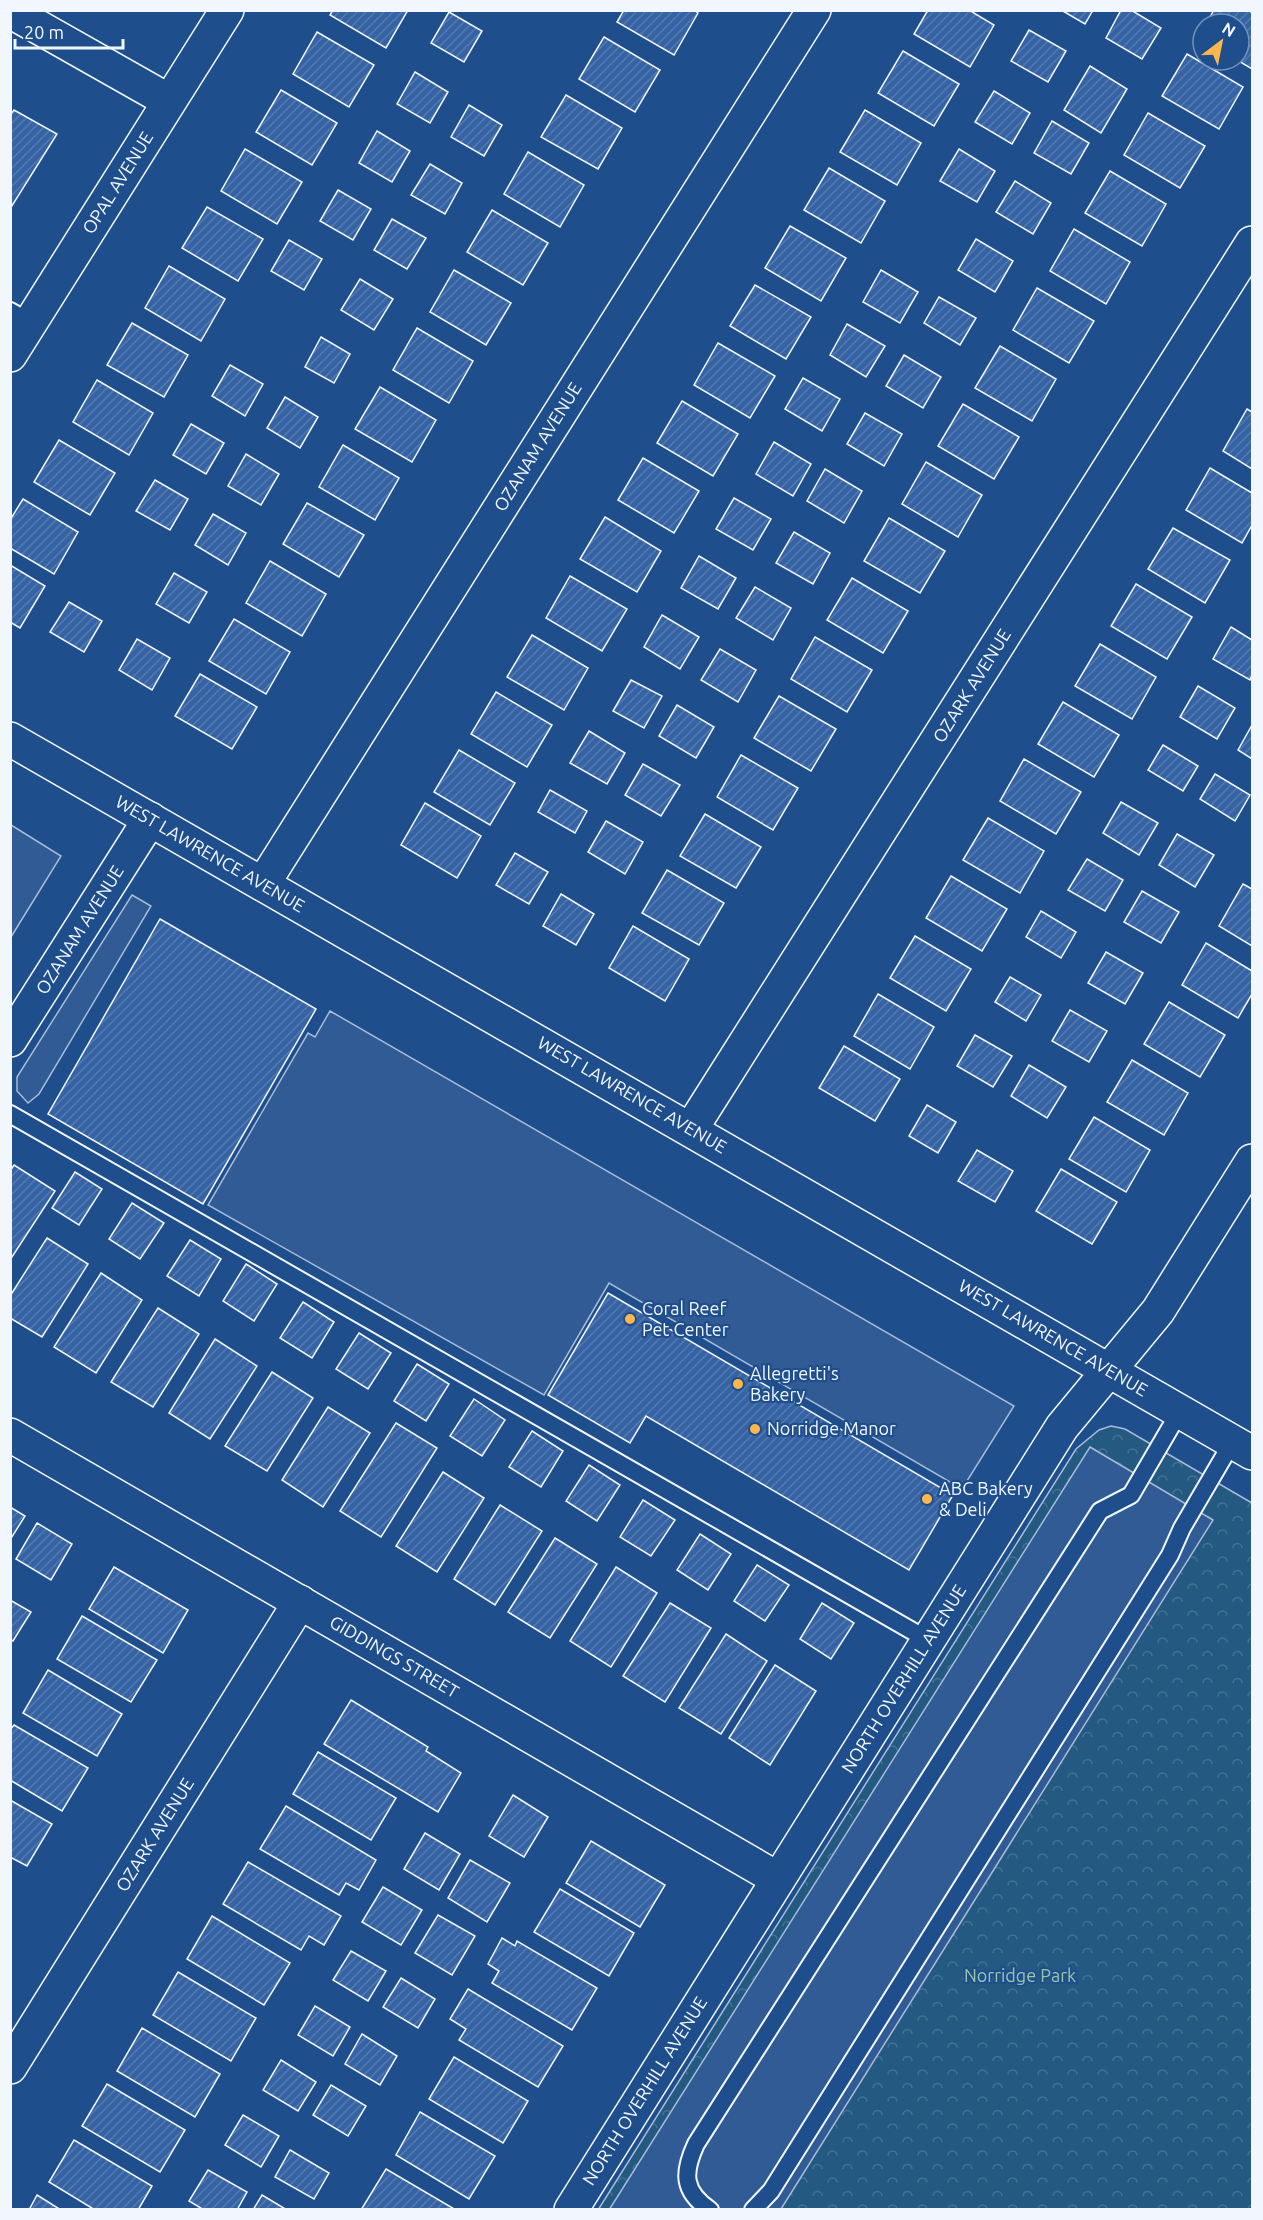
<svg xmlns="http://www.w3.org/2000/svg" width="1263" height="2220" viewBox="0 0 1263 2220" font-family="Ubuntu,sans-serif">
  <defs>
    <pattern id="forest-crowns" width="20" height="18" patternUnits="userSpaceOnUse" patternTransform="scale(1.5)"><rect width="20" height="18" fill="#245a82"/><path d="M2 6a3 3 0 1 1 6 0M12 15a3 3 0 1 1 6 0" fill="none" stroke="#447295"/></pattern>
    <pattern id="building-hatch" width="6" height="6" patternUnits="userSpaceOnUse" patternTransform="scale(1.5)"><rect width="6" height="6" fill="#3563a3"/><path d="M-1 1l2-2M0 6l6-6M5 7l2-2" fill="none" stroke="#537ab1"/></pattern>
  </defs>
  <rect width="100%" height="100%" fill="#1f4e8c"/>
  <polygon fill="url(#forest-crowns)" stroke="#a8bbd7" stroke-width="1.5" points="1111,1426 1125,1429 1252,1503 1252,2209 598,2210 1076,1449 1099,1430"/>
  <g fill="#305b95" stroke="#a8bbd7" stroke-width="1.5">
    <polygon points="11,825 61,856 11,937"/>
    <polygon points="132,895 151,906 39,1094 28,1103 17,1091 17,1077"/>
    <polygon points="330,1011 1014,1406 962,1489 609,1283 544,1395 208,1205 308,1033 315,1037"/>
    <polygon points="1090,1447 1213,1520 781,2209 609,2210"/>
  </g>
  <g fill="url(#building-hatch)" stroke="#f2f6ff" stroke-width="1.5">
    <polygon points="333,10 408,10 386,48 330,15"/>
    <polygon points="624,10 694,10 698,13 674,55 617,22"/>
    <polygon points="928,10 969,10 994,25 970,67 914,34"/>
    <polygon points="1061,10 1093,10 1085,24"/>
    <polygon points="1121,10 1131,10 1161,28 1142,59 1106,38"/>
    <polygon points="1214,10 1248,10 1252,13 1252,69 1237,60 1239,60 1239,24 1206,24"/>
    <polygon points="449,12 482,31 464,62 431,43"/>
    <polygon points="1029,30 1066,51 1048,82 1011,61"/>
    <polygon points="317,32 374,65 349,107 293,74"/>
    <polygon points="604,37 660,70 635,112 579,79"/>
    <polygon points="903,51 959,84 934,126 878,93"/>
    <polygon points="1187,54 1243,87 1219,129 1162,96"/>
    <polygon points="1090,66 1127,89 1101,133 1064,110"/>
    <polygon points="415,72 448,92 430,123 397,104"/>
    <polygon points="281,90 337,123 312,165 256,132"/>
    <polygon points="994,91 1030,113 1012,144 975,122"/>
    <polygon points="566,95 622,128 598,169 541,137"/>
    <polygon points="469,105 502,125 484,156 451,137"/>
    <polygon points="14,110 57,134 10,209 10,115"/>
    <polygon points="865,110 921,143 897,185 840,152"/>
    <polygon points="1148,113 1205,146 1180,188 1124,155"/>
    <polygon points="1052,121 1089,143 1071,174 1034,153"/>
    <polygon points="377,131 410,151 392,182 359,163"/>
    <polygon points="245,149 302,182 277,224 221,191"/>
    <polygon points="959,149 995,171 977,202 940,181"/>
    <polygon points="528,152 584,185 560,227 504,194"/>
    <polygon points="430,164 462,183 445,214 411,195"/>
    <polygon points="829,168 885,201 861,243 804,210"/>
    <polygon points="1110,171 1166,204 1142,246 1085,213"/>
    <polygon points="1015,181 1051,203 1033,234 996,212"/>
    <polygon points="338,190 371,209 353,240 320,221"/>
    <polygon points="207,207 263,239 238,281 182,248"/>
    <polygon points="492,210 548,243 523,285 467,252"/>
    <polygon points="392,219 426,238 407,269 374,250"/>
    <polygon points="790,226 846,258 821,301 765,268"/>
    <polygon points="1074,229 1130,262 1106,304 1050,271"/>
    <polygon points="976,239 1013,261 995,292 958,270"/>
    <polygon points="289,240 322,259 304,290 271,271"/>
    <polygon points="169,266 225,299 201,341 145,308"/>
    <polygon points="454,270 511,303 486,345 430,312"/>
    <polygon points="881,270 918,292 900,323 863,302"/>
    <polygon points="360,279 393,299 374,330 341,310"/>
    <polygon points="755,285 811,317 786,359 730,326"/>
    <polygon points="1037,288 1094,321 1069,363 1013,330"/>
    <polygon points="939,297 976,318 960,345 924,323"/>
    <polygon points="132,323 188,355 164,397 107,365"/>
    <polygon points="847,324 885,346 866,377 830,355"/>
    <polygon points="417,328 473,361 449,403 393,370"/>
    <polygon points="321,337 350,354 334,383 305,367"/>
    <polygon points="718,343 775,376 750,418 694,385"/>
    <polygon points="1000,346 1056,379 1032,421 975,388"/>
    <polygon points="904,355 941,377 923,408 886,386"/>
    <polygon points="230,365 263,384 245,416 212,396"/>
    <polygon points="803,378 840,399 822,431 785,409"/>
    <polygon points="97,380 153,413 129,455 73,422"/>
    <polygon points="380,387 436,420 412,462 355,429"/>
    <polygon points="285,397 318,417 300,448 267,428"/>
    <polygon points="682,401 738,434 713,476 657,443"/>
    <polygon points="963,404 1019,437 994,479 938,446"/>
    <polygon points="1247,409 1252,412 1252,469 1223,451"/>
    <polygon points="865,413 902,434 884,466 847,444"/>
    <polygon points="191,424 224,443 206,474 173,455"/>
    <polygon points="59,440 115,473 90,515 34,482"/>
    <polygon points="774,442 811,464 793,496 756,474"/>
    <polygon points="343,445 399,478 375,520 319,487"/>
    <polygon points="246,454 279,474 261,505 228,486"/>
    <polygon points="643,458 699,491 674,533 618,500"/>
    <polygon points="926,462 982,495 958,537 902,504"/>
    <polygon points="1210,468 1252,493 1252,525 1242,543 1186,510"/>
    <polygon points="825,469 862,491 844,523 807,501"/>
    <polygon points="155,480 188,499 170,530 136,511"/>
    <polygon points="734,498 771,519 753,550 716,529"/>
    <polygon points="23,499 78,532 54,574 10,548 10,520"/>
    <polygon points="307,503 364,535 339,577 283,544"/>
    <polygon points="213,514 246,533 228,565 195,545"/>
    <polygon points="605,517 661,551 637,592 580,559"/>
    <polygon points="889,518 945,551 920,593 864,561"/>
    <polygon points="1173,528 1230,560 1205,603 1148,569"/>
    <polygon points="794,532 830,553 813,584 776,563"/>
    <polygon points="699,556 736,578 718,609 681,588"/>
    <polygon points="270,561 326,594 302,636 246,603"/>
    <polygon points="10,565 45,586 20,628 10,622"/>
    <polygon points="174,573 207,592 189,623 156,604"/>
    <polygon points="570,576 627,609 602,651 546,618"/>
    <polygon points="852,578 908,611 883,653 827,620"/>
    <polygon points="1136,584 1192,617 1167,659 1111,626"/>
    <polygon points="755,587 791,608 773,640 736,618"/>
    <polygon points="69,602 102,621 84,652 50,632"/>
    <polygon points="662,615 699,637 680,669 644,647"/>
    <polygon points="234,619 290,652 266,694 209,661"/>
    <polygon points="1231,627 1252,640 1252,675 1250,680 1213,659"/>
    <polygon points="532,635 588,668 564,710 507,677"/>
    <polygon points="815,637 872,670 847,712 791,679"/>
    <polygon points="137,639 170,658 152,690 119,670"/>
    <polygon points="1100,644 1156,677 1132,719 1075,686"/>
    <polygon points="720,649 756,670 738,702 701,680"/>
    <polygon points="200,674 257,707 232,749 175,716"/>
    <polygon points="631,680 662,696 644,728 613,711"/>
    <polygon points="1198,686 1235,708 1217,739 1180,717"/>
    <polygon points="496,692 552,725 527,767 471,734"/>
    <polygon points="779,696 836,729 811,771 754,738"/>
    <polygon points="1063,702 1119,735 1094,777 1038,744"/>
    <polygon points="677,705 714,727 696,758 659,736"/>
    <polygon points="1252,725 1252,759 1238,750"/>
    <polygon points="589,731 625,753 607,784 570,763"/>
    <polygon points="1163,745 1198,766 1183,791 1148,770"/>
    <polygon points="459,750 515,783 490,825 434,792"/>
    <polygon points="741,755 798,788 773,830 717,797"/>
    <polygon points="1024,759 1081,792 1056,834 1000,801"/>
    <polygon points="643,764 680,785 661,816 625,795"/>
    <polygon points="1215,774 1250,795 1235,821 1200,799"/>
    <polygon points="550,790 587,811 575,833 538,812"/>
    <polygon points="1121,802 1158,823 1139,855 1103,833"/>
    <polygon points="425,803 481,836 457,878 401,845"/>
    <polygon points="705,814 761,847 736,888 680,856"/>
    <polygon points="988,818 1044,851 1020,893 963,860"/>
    <polygon points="606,821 643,842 625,874 588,852"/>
    <polygon points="1177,834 1214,855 1195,887 1159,865"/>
    <polygon points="515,853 548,872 529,904 496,885"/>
    <polygon points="1087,859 1123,880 1105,911 1068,890"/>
    <polygon points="667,870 724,903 699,945 642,913"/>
    <polygon points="951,876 1007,909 982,951 926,918"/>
    <polygon points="1243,884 1252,889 1252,946 1219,926"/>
    <polygon points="1142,891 1179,912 1161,943 1124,922"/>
    <polygon points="561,894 594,914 576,945 543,926"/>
    <polygon points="1041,911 1076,932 1061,958 1026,937"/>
    <polygon points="160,919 316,1009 203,1204 48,1114"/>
    <polygon points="633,926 689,959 665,1001 609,968"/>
    <polygon points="915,936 971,969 946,1011 890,978"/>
    <polygon points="1206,943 1252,971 1252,994 1238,1018 1182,985"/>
    <polygon points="1106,952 1143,973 1125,1004 1088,983"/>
    <polygon points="1010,977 1041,995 1026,1021 995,1002"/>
    <polygon points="878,994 934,1027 910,1069 854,1036"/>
    <polygon points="1169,1002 1225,1035 1200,1077 1144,1044"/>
    <polygon points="1070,1010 1107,1031 1089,1062 1052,1041"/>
    <polygon points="975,1035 1012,1056 993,1087 957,1066"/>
    <polygon points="844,1046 900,1079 875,1121 819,1088"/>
    <polygon points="1132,1060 1188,1093 1164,1135 1107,1102"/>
    <polygon points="1029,1065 1066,1087 1047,1118 1011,1096"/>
    <polygon points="927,1105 956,1122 938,1153 909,1136"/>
    <polygon points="1094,1117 1150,1150 1126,1192 1069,1159"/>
    <polygon points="977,1150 1013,1171 995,1202 958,1181"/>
    <polygon points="14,1165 55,1191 10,1260 10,1171"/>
    <polygon points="1061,1169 1117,1202 1092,1244 1036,1211"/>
    <polygon points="75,1172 102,1189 79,1225 52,1208"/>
    <polygon points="132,1203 164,1223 140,1259 109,1239"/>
    <polygon points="47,1238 88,1264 42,1337 10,1318 10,1296"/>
    <polygon points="190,1240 221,1259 199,1296 167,1276"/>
    <polygon points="246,1264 277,1284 254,1321 223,1301"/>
    <polygon points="101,1273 142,1300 96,1373 54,1347"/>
    <polygon points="608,1293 953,1495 909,1570 646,1416 630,1443 548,1395"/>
    <polygon points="303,1302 334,1322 312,1358 280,1338"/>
    <polygon points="158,1308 199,1334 153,1407 111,1382"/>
    <polygon points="359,1333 391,1353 368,1389 336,1369"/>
    <polygon points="215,1339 257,1366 210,1439 169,1413"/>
    <polygon points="417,1364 449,1384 426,1421 394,1401"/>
    <polygon points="272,1372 313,1398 267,1471 225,1446"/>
    <polygon points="474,1399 505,1420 482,1456 450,1436"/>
    <polygon points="328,1407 370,1433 323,1507 282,1480"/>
    <polygon points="396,1423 437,1448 381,1537 340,1511"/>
    <polygon points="532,1431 563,1451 541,1487 509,1467"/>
    <polygon points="589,1465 620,1485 597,1521 566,1501"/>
    <polygon points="443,1472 484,1498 437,1572 396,1546"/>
    <polygon points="643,1500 675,1520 651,1556 620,1537"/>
    <polygon points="500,1505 542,1531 495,1605 454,1579"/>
    <polygon points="10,1507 25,1516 10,1540"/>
    <polygon points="37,1523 72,1544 51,1580 16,1559"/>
    <polygon points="700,1534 731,1554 708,1590 677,1570"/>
    <polygon points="555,1538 597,1564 550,1638 508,1612"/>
    <polygon points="757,1565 789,1585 765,1621 734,1601"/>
    <polygon points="114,1567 188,1610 163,1653 89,1609"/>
    <polygon points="616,1567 657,1593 611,1667 570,1641"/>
    <polygon points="10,1600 31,1612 13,1641 10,1639"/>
    <polygon points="670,1603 711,1628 665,1702 623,1676"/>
    <polygon points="822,1603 854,1623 831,1659 800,1639"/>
    <polygon points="82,1616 157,1660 131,1702 57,1659"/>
    <polygon points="726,1634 767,1661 721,1734 679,1708"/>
    <polygon points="775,1665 816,1691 770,1765 729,1738"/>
    <polygon points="48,1670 122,1714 97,1756 23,1713"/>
    <polygon points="351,1700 428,1747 426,1751 461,1773 438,1812 324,1744"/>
    <polygon points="14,1725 88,1768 62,1811 10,1780 10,1730"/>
    <polygon points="318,1752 396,1798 371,1840 293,1794"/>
    <polygon points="513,1795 548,1817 524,1857 489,1836"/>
    <polygon points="10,1800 52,1824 27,1866 10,1857"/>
    <polygon points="286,1806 376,1860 359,1890 346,1883 339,1895 260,1849"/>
    <polygon points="425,1833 460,1854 439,1890 404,1869"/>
    <polygon points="591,1841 665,1885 640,1927 566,1883"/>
    <polygon points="470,1860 510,1883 487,1922 448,1898"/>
    <polygon points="248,1862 341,1916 324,1945 309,1936 301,1950 223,1904"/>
    <polygon points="383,1887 422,1910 401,1945 362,1922"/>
    <polygon points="560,1889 634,1933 609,1976 534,1932"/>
    <polygon points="438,1915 475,1936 452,1975 415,1953"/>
    <polygon points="212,1916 290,1963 264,2005 187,1959"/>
    <polygon points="502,1938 515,1946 517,1941 597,1988 572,2030 492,1983 499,1971 488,1964"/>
    <polygon points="351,1951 386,1971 368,2001 333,1980"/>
    <polygon points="178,1972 256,2018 231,2061 153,2015"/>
    <polygon points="401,1978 435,1999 418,2028 383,2007"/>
    <polygon points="468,1989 563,2046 538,2087 459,2040 466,2029 450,2019"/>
    <polygon points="315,2006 350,2027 333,2056 298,2035"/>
    <polygon points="142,2028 220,2074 195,2117 117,2071"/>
    <polygon points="362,2034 397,2056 380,2085 345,2064"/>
    <polygon points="454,2057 528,2101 503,2143 429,2099"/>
    <polygon points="281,2060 316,2082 298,2111 263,2090"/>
    <polygon points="107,2084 185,2130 160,2172 82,2126"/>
    <polygon points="331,2085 366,2106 348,2136 313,2115"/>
    <polygon points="420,2112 495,2156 469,2199 396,2155"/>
    <polygon points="243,2115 279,2136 261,2167 225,2145"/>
    <polygon points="74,2140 152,2186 138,2210 95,2210 49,2182"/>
    <polygon points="290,2150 329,2173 314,2199 275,2177"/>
    <polygon points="386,2169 456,2210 361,2210"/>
    <polygon points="208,2170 247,2192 237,2210 204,2210 189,2201"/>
    <polygon points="37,2195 61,2210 29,2210"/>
    <polygon points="262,2195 287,2210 253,2210"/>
  </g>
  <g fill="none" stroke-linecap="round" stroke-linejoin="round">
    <defs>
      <g id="lane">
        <polyline points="10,311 31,323"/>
        <polyline points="10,1114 928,1640"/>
        <path d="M710 2210C682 2191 683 2172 696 2144L1100 1511 1131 1495 1180 1411"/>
        <polyline points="753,2210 771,2191 1170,1555 1182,1528 1233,1441"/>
      </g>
      <g id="street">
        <polyline points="10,11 169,101"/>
        <polyline points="10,355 227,10"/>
        <polyline points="263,884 814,10"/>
        <polyline points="10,1040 150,819"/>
        <polyline points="691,1129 1252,243"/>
        <polyline points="10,1435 778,1879"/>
        <polyline points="10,2067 300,1602"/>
        <polyline points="571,2210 1062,1427 1158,1311 1252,1161"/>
      </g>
      <polyline id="secondary" points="10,739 1252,1453"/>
    </defs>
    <use href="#lane" stroke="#f2f6ff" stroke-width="20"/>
    <use href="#street" stroke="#f2f6ff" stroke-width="36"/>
    <use href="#secondary" stroke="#f2f6ff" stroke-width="36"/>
    <use href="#lane" stroke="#1f4e8c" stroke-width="16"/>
    <use href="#street" stroke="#1f4e8c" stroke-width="33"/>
    <use href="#secondary" stroke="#1f4e8c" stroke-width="33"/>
  </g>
  <g fill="#ffb74d" stroke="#1f4e8c" stroke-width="2">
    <circle cx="630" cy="1319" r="6"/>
    <circle cx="738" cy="1384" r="6"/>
    <circle cx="755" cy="1429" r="6"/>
    <circle cx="927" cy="1499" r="6"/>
  </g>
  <g text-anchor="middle" stroke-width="4.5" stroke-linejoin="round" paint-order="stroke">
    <g font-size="18" fill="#f2f6ff" stroke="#1f4e8c">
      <text transform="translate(118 183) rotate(-58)" y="6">OPAL AVENUE</text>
      <text transform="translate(538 447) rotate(-58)" y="6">OZANAM AVENUE</text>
      <text transform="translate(972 686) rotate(-58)" y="6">OZARK AVENUE</text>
      <text transform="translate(210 854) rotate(30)" y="6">WEST LAWRENCE AVENUE</text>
      <text transform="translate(80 930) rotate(-58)" y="6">OZANAM AVENUE</text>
      <text transform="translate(632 1095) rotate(30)" y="6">WEST LAWRENCE AVENUE</text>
      <text transform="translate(1053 1338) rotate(30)" y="6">WEST LAWRENCE AVENUE</text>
      <text transform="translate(394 1657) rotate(30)" y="6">GIDDINGS STREET</text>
      <text transform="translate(904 1679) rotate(-58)" y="6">NORTH OVERHILL AVENUE</text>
      <text transform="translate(155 1835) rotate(-58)" y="6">OZARK AVENUE</text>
      <text transform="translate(645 2091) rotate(-58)" y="6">NORTH OVERHILL AVENUE</text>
    </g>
    <g font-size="18" fill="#f2f6ff" stroke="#1f4e8c" text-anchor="start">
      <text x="642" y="1315">Coral Reef<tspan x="642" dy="21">Pet Center</tspan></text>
      <text x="750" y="1380">Allegretti's<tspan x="750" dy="21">Bakery</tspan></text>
      <text x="767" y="1435">Norridge Manor</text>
      <text x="939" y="1495">ABC Bakery<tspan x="939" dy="21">&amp; Deli</tspan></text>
    </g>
    <g font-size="18" fill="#97c8a6" stroke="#1f4e8c">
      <text x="1020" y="1982">Norridge Park</text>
    </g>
  </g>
  <rect width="1263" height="2220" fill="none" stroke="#f2f6ff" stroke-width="24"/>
  <g transform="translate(1221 42) rotate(32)"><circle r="28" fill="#1f4e8c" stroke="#7391ba" stroke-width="1.5"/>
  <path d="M0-4.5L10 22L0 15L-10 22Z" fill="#ffb74d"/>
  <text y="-9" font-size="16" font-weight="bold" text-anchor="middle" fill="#f2f6ff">N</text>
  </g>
  <path d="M15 39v9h108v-9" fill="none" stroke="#f2f6ff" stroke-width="3"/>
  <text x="24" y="39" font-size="18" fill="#f2f6ff" stroke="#1f4e8c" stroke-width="4.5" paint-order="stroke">20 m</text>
</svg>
